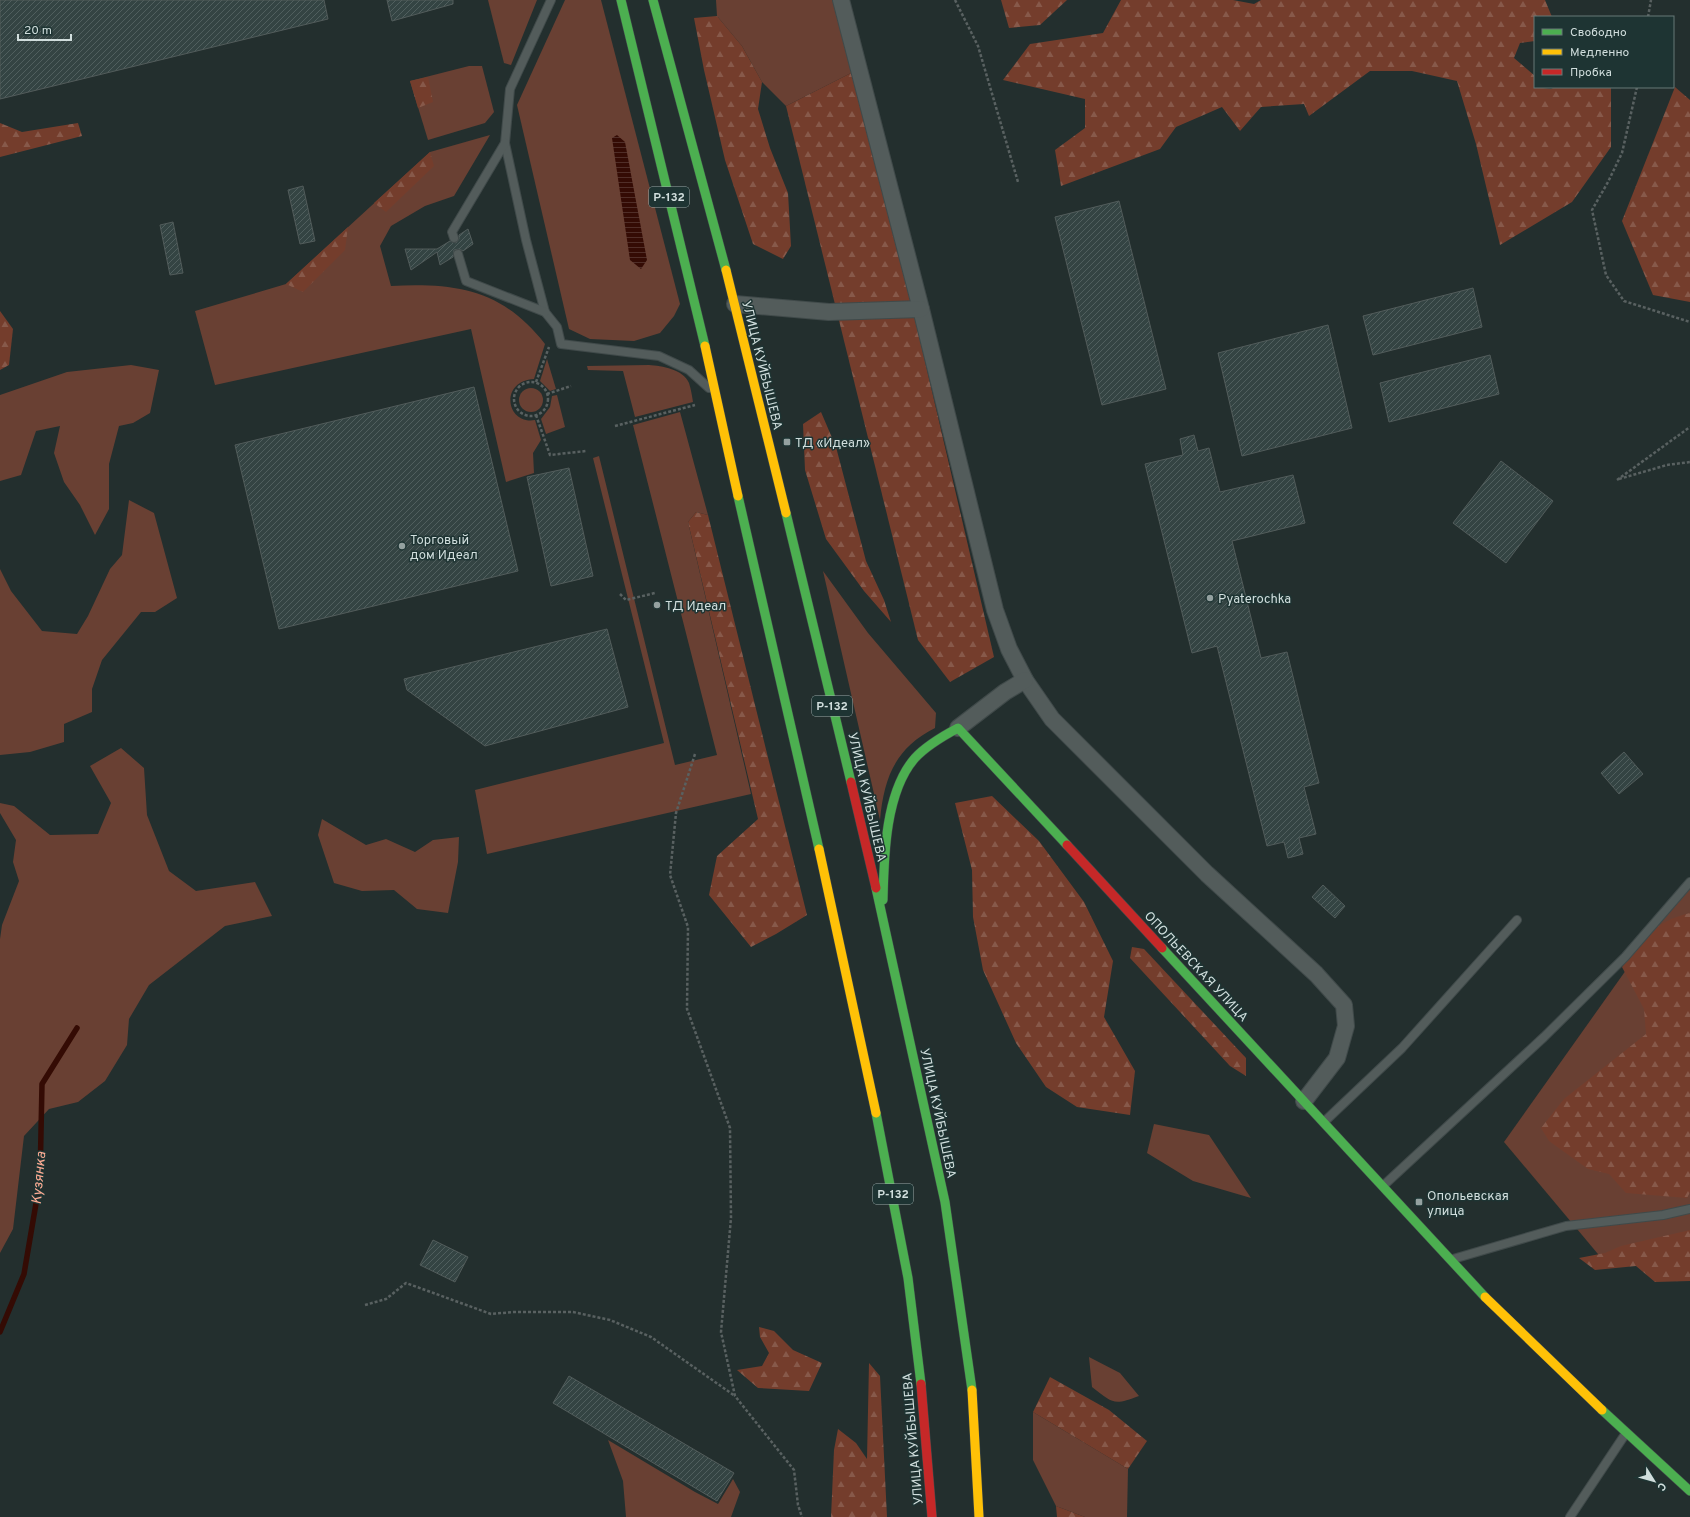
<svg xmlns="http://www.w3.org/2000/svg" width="1690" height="1517" viewBox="0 0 1690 1517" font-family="Overpass,sans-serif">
  <defs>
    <pattern id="forest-firs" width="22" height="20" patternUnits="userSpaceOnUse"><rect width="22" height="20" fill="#743d2c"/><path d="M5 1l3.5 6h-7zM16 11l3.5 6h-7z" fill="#87594a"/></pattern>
    <pattern id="water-rules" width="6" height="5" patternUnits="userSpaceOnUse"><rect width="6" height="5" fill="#340b04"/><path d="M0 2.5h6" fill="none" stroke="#502e28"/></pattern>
    <pattern id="building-hatch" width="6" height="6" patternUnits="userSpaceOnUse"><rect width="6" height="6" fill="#344443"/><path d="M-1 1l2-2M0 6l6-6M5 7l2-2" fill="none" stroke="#505f5e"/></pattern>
  </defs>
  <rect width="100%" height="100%" fill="#232f2e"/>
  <g fill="#694033">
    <polygon points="488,0 537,0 511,65 504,63"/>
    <polygon points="565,0 601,0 680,304 674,316 660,333 634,341 590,339 569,329 517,105"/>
    <polygon points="716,0 838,0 857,70 786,106 762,82 742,46 717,16"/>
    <polygon points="469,66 482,66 494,112 485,123 428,140 410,81"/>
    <path d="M490 135 454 196 425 206 391 226 380 246 391 286C456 283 502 289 545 344L534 379C499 381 506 425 535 420L541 440 533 453 534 473 506 482 471 329 215 385 195 311 286 284 430 152Z"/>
    <polygon points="547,359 556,389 550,391 540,381"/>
    <polygon points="131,365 159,370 150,413 133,423 119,426 109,464 109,509 95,535 80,505 64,482 54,453 60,426 36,431 21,475 0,481 0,395 67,372"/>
    <path d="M649 365C662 366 683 369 689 383 691 389 692 396 693 402L635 417 623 371 588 370 587 366Z"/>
    <circle cx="531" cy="400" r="12"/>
    <polygon points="557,395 565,427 546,434 541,419 550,407 552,396"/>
    <polygon points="680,412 708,515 696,512 688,522 751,794 487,854 475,790 664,743 593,458 599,456 675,765 717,755 633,425"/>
    <polygon points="129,500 154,513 177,598 155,612 141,612 102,660 92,689 92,712 64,724 64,742 30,752 0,755 0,569 11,591 42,631 77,634 88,616 110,569 122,555"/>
    <path d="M823 571 868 633 936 713 935 728C895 748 884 778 880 820Z"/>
    <polygon points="121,748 144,768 147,815 169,871 196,891 255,882 272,916 225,926 149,985 129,1019 127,1045 105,1081 78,1102 49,1109 24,1136 13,1229 0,1253 0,939 2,925 19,881 13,862 16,840 0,813 0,803 14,806 50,835 98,834 111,803 90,766"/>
    <polygon points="322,819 366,845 386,839 415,852 433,840 459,837 458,862 448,913 417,909 394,890 362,891 334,883 318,835"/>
    <polygon points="1690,880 1690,1243 1608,1266 1504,1142"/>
    <polygon points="1154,1124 1209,1135 1251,1198 1193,1181 1147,1153"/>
    <path d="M1089 1357 1120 1373 1139 1396C1113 1406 1113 1403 1092 1387Z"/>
    <polygon points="1033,1412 1128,1469 1127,1517 1085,1517 1056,1506 1033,1460"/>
    <polygon points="608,1440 695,1492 718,1504 733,1479 740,1492 731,1517 626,1517 623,1481"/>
  </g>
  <g fill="url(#forest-firs)">
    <polygon points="1001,0 1067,0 1040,25 1009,28"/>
    <polygon points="1121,0 1233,0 1254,4 1261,0 1545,0 1552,17 1535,17 1535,41 1520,43 1514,58 1535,76 1535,87 1551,89 1555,87 1611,87 1611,147 1572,202 1500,245 1476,144 1457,81 1412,71 1370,71 1309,116 1304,104 1261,107 1240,131 1222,107 1176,127 1160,149 1061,186 1055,150 1085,128 1085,99 1003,80 1030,44 1103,33"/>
    <polygon points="717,16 742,46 762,82 758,109 770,148 788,193 791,246 783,259 753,244 725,160 704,70 694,18"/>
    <polygon points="857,70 994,657 950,682 918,640 786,106"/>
    <polygon points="428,77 433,102 418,108 410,81"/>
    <polygon points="1675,87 1690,100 1690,302 1653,295 1622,221"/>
    <polygon points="0,123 22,132 78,123 82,136 0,157"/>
    <polygon points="430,152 434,166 386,212 374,203"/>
    <polygon points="348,227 345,250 303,292 286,284"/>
    <polygon points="0,311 13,329 9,365 0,370"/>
    <polygon points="821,412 836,447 866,561 884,600 891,622 864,591 826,539 805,470 803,424"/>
    <polygon points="696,512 708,515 807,915 776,934 751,947 709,895 717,856 758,819 688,522"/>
    <polygon points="992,796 1039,841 1084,902 1113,961 1104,1017 1135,1071 1130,1115 1077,1107 1046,1087 1016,1043 983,970 973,917 972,870 955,803"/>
    <path d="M1690 913V1192L1687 1198 1626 1193 1609 1174 1588 1169 1549 1141 1541 1128 1564 1099 1646 1034 1644 1009 1622 967C1644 938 1653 922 1690 913Z"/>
    <polygon points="1132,947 1144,949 1246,1058 1246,1076 1230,1066 1130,958"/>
    <polygon points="1690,1230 1690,1281 1655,1282 1636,1266 1595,1270 1579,1258 1605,1253 1621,1246"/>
    <polygon points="759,1327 774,1331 793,1350 822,1363 809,1391 758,1388 737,1370 762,1366 769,1353 760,1337"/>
    <polygon points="869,1363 880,1376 887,1517 831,1517 834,1450 838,1429 856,1443 867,1459"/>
    <polygon points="1050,1377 1109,1410 1147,1441 1128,1469 1033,1412"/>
    <polygon points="1056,1506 1085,1517 1057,1517"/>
  </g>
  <polygon fill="url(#water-rules)" points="617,135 625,142 647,260 641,269 630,260 612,138"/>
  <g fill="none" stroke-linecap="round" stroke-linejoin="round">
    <polyline stroke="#340b04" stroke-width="5.5" points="0,1332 24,1274 40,1180 42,1084 77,1028"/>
  </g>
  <g fill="url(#building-hatch)" stroke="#525c5b">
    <polygon points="0,0 324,0 328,19 0,99"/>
    <polygon points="387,0 453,0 453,4 392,21"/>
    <polygon points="303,186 315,241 300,244 288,190"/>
    <polygon points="1119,201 1166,389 1102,405 1055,217"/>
    <polygon points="173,222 183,273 170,275 160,225"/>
    <polygon points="468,229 473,244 463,251 459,249 454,250 453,257 440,265 437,252 411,270 405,249 437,249 450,241 456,243 459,239 459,235"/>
    <polygon points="1473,288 1482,327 1373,355 1363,316"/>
    <polygon points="1328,325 1352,428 1242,456 1218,353"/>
    <polygon points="1490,355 1499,394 1389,422 1380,383"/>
    <polygon points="474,387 518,571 279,629 235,445"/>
    <polygon points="1194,435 1198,451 1209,448 1220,492 1293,475 1305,523 1232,541 1261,658 1287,652 1319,783 1304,787 1316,834 1299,838 1303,854 1288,858 1284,842 1267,846 1217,646 1192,653 1145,464 1183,455 1180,439"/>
    <polygon points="1501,461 1553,501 1506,563 1453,523"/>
    <polygon points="569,468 593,576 551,586 527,477"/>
    <polygon points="607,629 628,707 485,746 407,690 404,679"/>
    <polygon points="1624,752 1643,774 1619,794 1601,773"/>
    <polygon points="1323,885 1345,906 1335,918 1312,897"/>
    <polygon points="433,1240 468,1257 455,1282 420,1265"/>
    <polygon points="569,1376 734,1473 717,1501 553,1403"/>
  </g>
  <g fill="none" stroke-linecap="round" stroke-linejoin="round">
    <defs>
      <g id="lane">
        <polyline points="551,0 510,89 505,143 526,240 545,312 557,327 561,344 659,356 689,370 709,388"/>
        <polyline points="454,238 452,232 505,143"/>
        <polyline points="458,254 466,281 545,312"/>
        <polyline points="1325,1121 1402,1048 1517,920"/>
        <polyline points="1384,1185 1544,1037 1625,957 1690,882"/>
        <polyline points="1453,1259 1566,1226 1663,1215 1690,1209"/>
        <polyline points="1570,1517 1626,1433"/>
      </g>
      <g id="street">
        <polyline points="841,0 921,309 995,610 1009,649 1025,680 1052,719 1207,874 1316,974 1344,1005 1346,1026 1337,1058 1304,1101"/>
        <polyline points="735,304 829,312 921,309"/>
        <polyline points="958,728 1005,692 1025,680"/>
      </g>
      <g id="fast">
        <polyline points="621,0 705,346"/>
        <polyline points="653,0 726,270"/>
        <polyline points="738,496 819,849"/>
        <polyline points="786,513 851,782"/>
        <polyline points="876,888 945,1202 972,1390"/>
        <path d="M883 900C884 857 885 792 915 758 927 745 943 736 958 728L1067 845"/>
        <polyline points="1162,948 1485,1297"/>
        <polyline points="876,1113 908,1278 921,1384"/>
        <polyline points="1602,1410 1690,1491"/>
      </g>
      <g id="slow">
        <polyline points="726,270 786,513"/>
        <polyline points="705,346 738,496"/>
        <polyline points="819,849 876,1113"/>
        <polyline points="1485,1297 1602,1410"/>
        <polyline points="972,1390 979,1517"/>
      </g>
      <g id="jam">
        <polyline points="851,782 876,888"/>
        <polyline points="1067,845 1162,948"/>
        <polyline points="921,1384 932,1517"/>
      </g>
    </defs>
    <use href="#lane" stroke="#404a4a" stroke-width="10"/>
    <use href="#street" stroke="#404a4a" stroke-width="18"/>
    <use href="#fast" stroke="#404a4a" stroke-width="10"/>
    <use href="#slow" stroke="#404a4a" stroke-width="10"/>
    <use href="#jam" stroke="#404a4a" stroke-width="10"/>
    <g stroke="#596161" stroke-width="2.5" stroke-dasharray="3 2" stroke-linecap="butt">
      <polyline points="955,0 978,46 1018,182"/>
      <polyline points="1648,17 1651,0"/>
      <polyline points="1637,87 1622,153 1608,182 1592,210 1606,275 1624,301 1690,322"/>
      <circle cx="531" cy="399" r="17"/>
      <polyline points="536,382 549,347"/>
      <polyline points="547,394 571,386"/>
      <polyline points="536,415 550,455 586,451"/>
      <polyline points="615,426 695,405"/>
      <polyline points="1619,479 1667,465 1690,462"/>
      <polyline points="1617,480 1690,427"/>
      <polyline points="620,594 626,600 655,593"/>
      <polyline points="695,754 676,813 670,875 688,927 687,1009 730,1128 731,1218 721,1332 735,1396 794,1470 798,1505 802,1517"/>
      <polyline points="365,1305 386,1299 406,1283 491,1314 513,1312 573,1312 610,1320 651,1337 735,1396"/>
    </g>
    <use href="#lane" stroke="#535c5b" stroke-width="8"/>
    <use href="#street" stroke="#535c5b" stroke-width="16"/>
    <use href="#fast" stroke="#4caf50" stroke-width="9"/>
    <use href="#slow" stroke="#ffc107" stroke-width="9"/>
    <use href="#jam" stroke="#c62828" stroke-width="9"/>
  </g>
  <g fill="#94a1a0" stroke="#1e3433" stroke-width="1.5">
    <rect x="783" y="438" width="8" height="8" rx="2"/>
    <circle cx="402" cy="546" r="4"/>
    <circle cx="1210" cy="598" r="4"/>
    <circle cx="657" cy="605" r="4"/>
    <rect x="1415" y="1198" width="8" height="8" rx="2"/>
  </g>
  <g text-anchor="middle" stroke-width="3" stroke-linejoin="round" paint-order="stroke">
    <g fill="#1e3433" stroke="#9babaa" stroke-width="1">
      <rect x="649" y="187" width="40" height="20" rx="3"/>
      <rect x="812" y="696" width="40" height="20" rx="3"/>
      <rect x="873" y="1184" width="40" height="20" rx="3"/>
    </g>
    <g font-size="12" font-weight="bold" fill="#d1dedd">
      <text x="669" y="201">Р-132</text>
      <text x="832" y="710">Р-132</text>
      <text x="893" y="1198">Р-132</text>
    </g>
    <g font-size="13" fill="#d1dedd" stroke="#1e3433">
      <text transform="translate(763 365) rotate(76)" y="5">УЛИЦА КУЙБЫШЕВА</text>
      <text transform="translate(868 797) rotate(77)" y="5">УЛИЦА КУЙБЫШЕВА</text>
      <text transform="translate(1197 966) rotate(47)" y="5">ОПОЛЬЕВСКАЯ УЛИЦА</text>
      <text transform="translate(939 1113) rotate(78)" y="5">УЛИЦА КУЙБЫШЕВА</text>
      <text transform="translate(912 1439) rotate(-95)" y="5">УЛИЦА КУЙБЫШЕВА</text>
    </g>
    <g font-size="13" fill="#d1dedd" stroke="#1e3433" text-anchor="start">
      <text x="795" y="447">ТД «Идеал»</text>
      <text x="410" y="544">Торговый<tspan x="410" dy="15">дом Идеал</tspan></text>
      <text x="1218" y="603">Pyaterochka</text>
      <text x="665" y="610">ТД Идеал</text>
      <text x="1427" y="1200">Опольевская<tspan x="1427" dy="15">улица</tspan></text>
    </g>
    <g font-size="14" font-style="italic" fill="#fcab93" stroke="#1e3433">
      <text transform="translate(38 1178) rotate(-85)" y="5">Кузянка</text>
    </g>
  </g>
  <rect x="1534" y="16" width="140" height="72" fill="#1e3433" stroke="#667877"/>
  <rect x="1542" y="29" width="20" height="6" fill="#4caf50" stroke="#667877"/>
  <text x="1570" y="36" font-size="12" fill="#d1dedd">Свободно</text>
  <rect x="1542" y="49" width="20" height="6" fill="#ffc107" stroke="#667877"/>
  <text x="1570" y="56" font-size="12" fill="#d1dedd">Медленно</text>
  <rect x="1542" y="69" width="20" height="6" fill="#c62828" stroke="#667877"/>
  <text x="1570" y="76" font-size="12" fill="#d1dedd">Пробка</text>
  <g transform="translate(1654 1481) rotate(127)" stroke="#1e3433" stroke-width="3" paint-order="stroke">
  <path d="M0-3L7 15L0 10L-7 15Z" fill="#d1dedd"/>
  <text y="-6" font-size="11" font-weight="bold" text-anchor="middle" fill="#d1dedd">С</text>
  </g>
  <path d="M18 34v6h53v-6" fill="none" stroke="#d1dedd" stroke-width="2"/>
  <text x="24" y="34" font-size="12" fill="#d1dedd" stroke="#1e3433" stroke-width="3" paint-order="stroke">20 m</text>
</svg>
